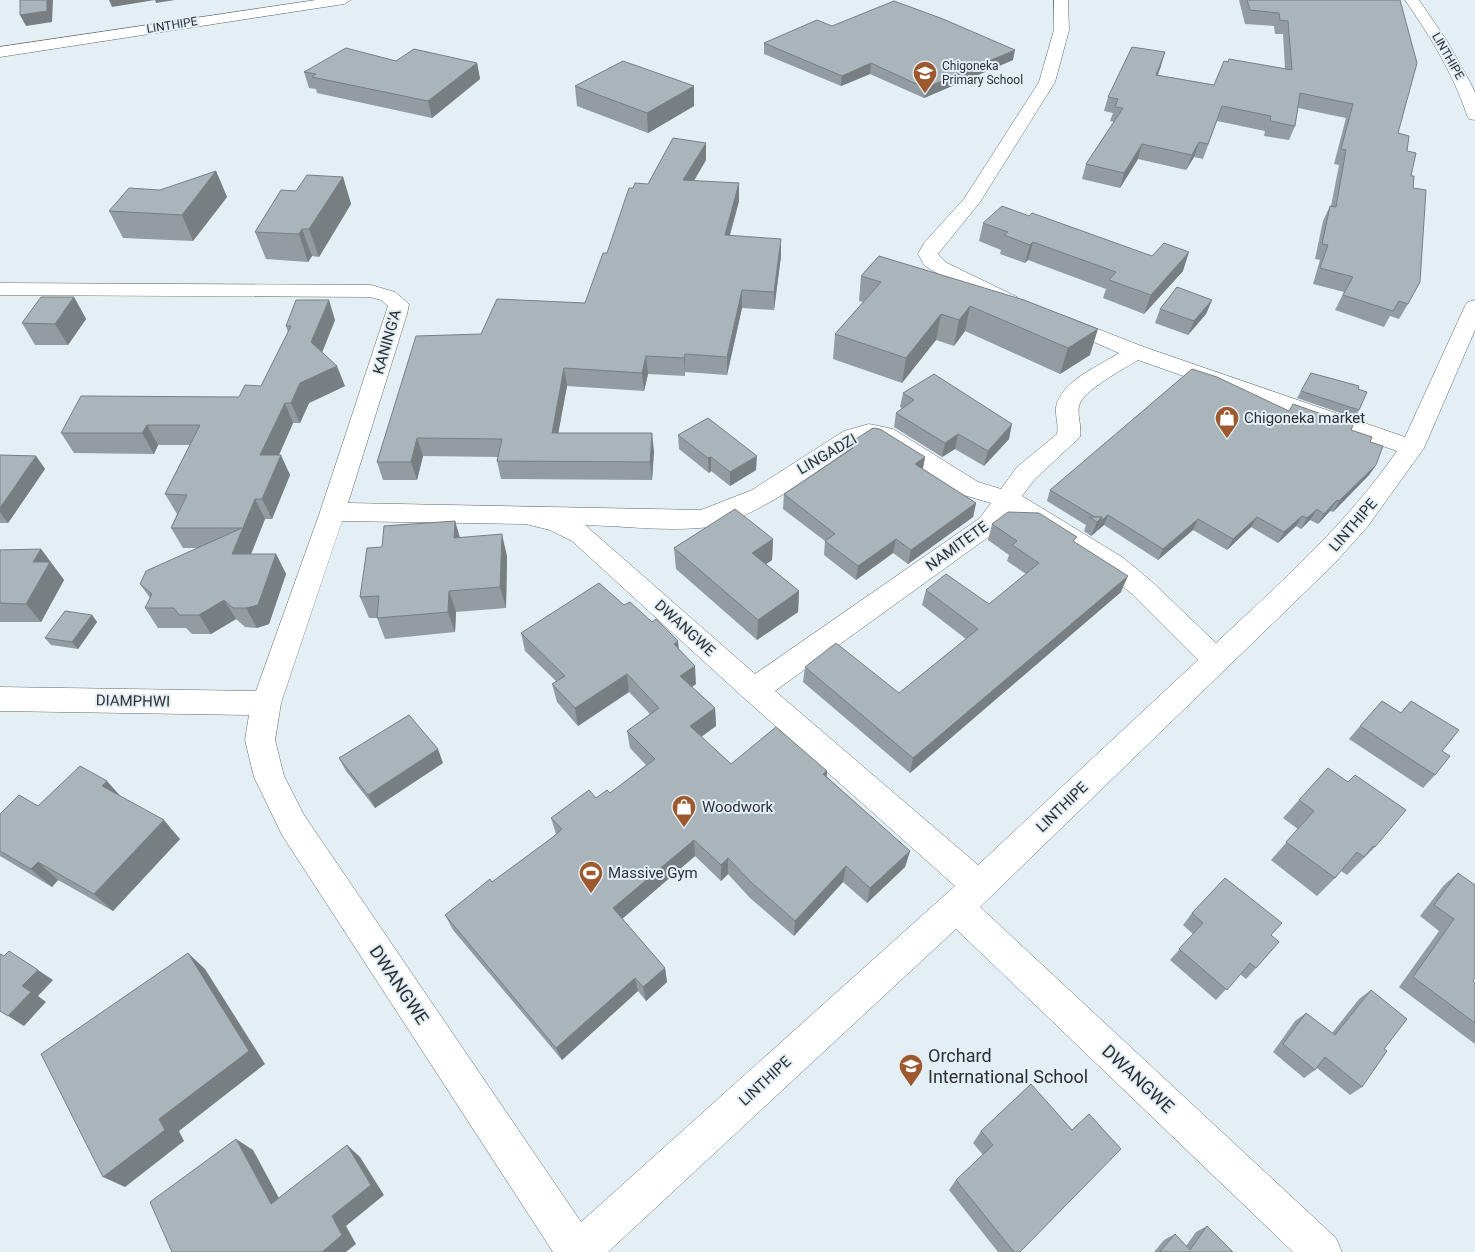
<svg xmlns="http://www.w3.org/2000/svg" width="1475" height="1252" viewBox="0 0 1475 1252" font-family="Roboto,sans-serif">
  <rect width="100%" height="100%" fill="#e3eff5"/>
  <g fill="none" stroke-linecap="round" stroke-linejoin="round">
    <defs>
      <g id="street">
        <polygon points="316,0 351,0 344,4 0,57 0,47"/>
        <polygon points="1054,0 1068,0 1069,30 1055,82 980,202 938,254 947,263 1017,297 1020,301 1017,305 1010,307 933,271 924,265 918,254 924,243 964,199 1039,82 1054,30"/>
        <path d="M1405 0H1419L1447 41 1471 84 1475 93V120L1469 119 1467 115C1453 73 1430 36 1405 0Z"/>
        <path d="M0 283 371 285 395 292 409 304 407 314 348 503 701 510 752 490 844 431 869 424 893 429 978 482 1001 489 1017 467 1057 434C1059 425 1055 416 1056 407 1061 381 1099 366 1119 353L1055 325 1051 321 1055 317 1062 315 1144 347 1405 437 1465 306 1468 302 1475 300V330L1424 448 1368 526 1334 564 980 907 1336 1238 1342 1252H1293L956 929 608 1252H553L282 835 254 777 245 740 249 715 0 711V687L256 691 320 512 388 306 381 300 370 297 0 295ZM1138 360 1397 451C1346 525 1281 582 1216 643L1150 580 1122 557 1022 496 1035 479 1080 437C1082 426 1077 416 1079 406 1083 390 1124 369 1138 360ZM869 440 879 441 960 494 991 503 980 518 755 674 585 525C623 526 662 531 700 528 751 524 817 471 860 442ZM1011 513 1104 571 1132 594 1198 660 978 865 775 691 998 530ZM342 521 526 524 550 530 572 541 744 698 955 886 581 1222 304 815 284 776 275 740 281 703Z"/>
      </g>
    </defs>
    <use href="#street" stroke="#606b70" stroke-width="1"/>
    <use href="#street" fill="#fff" fill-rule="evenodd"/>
  </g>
  <g fill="#929ca1">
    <polygon points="1239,0 1400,0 1398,133 1407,151 1413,188 1408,304 1399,319 1390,316 1384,327 1335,310 1344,292 1313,284 1320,260 1315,259 1323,221 1330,206 1331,206 1339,165 1334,164 1346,118 1298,108 1295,126 1289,140 1264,136 1265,131 1217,121 1203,159 1194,157 1186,170 1138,159 1120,188 1082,179 1086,164 1114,122 1110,121 1113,113 1104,111 1108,97 1161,66 1158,75 1214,85 1285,69 1283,34 1275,34 1274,26 1245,24"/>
    <polygon points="832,26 1013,60 924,98 870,74 841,86 764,54 764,43"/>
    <polygon points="396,61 477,63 480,79 432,118 317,93 316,89 309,88 304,72"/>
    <polygon points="575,86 694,86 694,106 648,133 577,106"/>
    <polygon points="706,160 694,181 739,183 739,201 730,235 781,256 774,310 742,308 727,375 685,372 685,376 648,374 644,391 567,386 558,433 654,451 652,480 501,479 497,461 498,457 423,456 417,480 383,480 377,462 481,334 585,303 607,253 633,188 648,184"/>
    <polygon points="216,171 227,197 193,241 123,238 109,211"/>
    <polygon points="343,177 351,204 319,257 312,256 308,262 266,259 255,232"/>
    <polygon points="983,223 1183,271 1144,314 1103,298 1106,289 1028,260 1025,263 1000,254 1001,250 979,241"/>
    <polygon points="879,256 1090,355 1060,374 965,331 954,346 936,340 902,383 833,359 835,334 863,302 859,301 861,276"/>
    <polygon points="74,297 86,319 68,345 35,345 22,323"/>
    <polygon points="1212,300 1206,314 1188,335 1155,323 1160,309"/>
    <polygon points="335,320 322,353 345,386 309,403 300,423 293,423 279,455 290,475 272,519 265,519 251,554 276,554 286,574 269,624 257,628 245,627 236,619 211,634 192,634 186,628 158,628 145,608 150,598 140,584 199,548 183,548 171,528 177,514 165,494 190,445 158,445 154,454 74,453 61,433 239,397 261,386 288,332 286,326"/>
    <polygon points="1311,373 1359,410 1355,418 1297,398"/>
    <polygon points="903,393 1009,439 984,466 955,449 942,457 894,427 896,413 902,408 900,407"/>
    <polygon points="1289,411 1351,430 1370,442 1376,465 1369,475 1333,512 1330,511 1318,524 1310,520 1301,529 1296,526 1278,543 1251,527 1227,550 1193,530 1158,560 1104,525 1091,536 1084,531 1086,525 1047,501 1050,490"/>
    <polygon points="678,435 756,470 730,486 711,471 709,473 679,449"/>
    <polygon points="848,444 925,457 923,469 976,503 973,517 908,564 893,553 856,580 824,555 825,541 783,509 784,494 847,451"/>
    <polygon points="0,455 36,456 45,469 8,523 0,523"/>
    <polygon points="455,521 460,538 507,556 506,608 456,612 455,632 385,639 377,618 369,618 360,597 382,547"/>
    <polygon points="992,524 1075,543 1121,592 910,773 803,682 805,667 899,693 966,639 922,605 926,590 989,604 1026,574 1007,561 1009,555 988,540"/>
    <polygon points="773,539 772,560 766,564 799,591 798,612 757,640 676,569 674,548"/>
    <polygon points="41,549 64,580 41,622 0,622 0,550"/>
    <polygon points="92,615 97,622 78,649 51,645 45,638"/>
    <polygon points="521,633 679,649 696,684 692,687 715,708 716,726 701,737 731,764 827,771 827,777 910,851 905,867 867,903 843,882 794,936 750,898 728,874 721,881 695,856 622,919 665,968 667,982 646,1001 638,991 562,1060 453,930 445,915 492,882 553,837 556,834 551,818 610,793 646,765 630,748 627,731 650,714 629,692 578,726 557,702 552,684 556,681 525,651"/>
    <polygon points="1411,701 1442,751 1435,775 1423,788 1349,739 1360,726 1401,713"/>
    <polygon points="339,758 443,763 375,808 346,771"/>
    <polygon points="122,797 180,839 113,911 58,880 52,887 0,856 0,814 38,806"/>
    <polygon points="1299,800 1375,847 1347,875 1341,871 1335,878 1317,896 1271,860 1298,829 1283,818"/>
    <polygon points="1458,873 1473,981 1475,983 1475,1044 1399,987 1439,931 1420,916 1444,885"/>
    <polygon points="1192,913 1271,935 1256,968 1246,979 1240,974 1216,1000 1170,960 1193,934 1183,925"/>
    <polygon points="1371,990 1384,1049 1362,1087 1350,1095 1317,1068 1315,1070 1304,1078 1273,1052 1295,1021 1306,1013 1332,1033 1359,999"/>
    <polygon points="1072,1130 1020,1252 998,1252 949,1190 956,1180 983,1155 973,1143 981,1131"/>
    <polygon points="1207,1226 1233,1252 1154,1252 1164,1240 1175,1234 1186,1246 1196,1232"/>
  </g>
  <g fill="#777f83">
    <polygon points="47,0 53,0 52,22 26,26 20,15"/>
    <polygon points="109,0 175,0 156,3 155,0 112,7"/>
    <polygon points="1015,50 1013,60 924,98 925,88"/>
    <polygon points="1165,52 1161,66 1152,89 1156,75"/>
    <polygon points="477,63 480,79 432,118 428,101"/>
    <polygon points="871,63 870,74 841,86 842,76"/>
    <polygon points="694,86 694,106 648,133 647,113"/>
    <polygon points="1199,142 1194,157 1186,170 1192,155"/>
    <polygon points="706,143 706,160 684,197 683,180"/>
    <polygon points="1142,144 1138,159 1120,188 1124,173"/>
    <polygon points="216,171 227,197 193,241 182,215"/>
    <polygon points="343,177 351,204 319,257 309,229"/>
    <polygon points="739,183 739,201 725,252 725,235"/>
    <polygon points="302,229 312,256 308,262 299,234"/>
    <polygon points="781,239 781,256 774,310 774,292"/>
    <polygon points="1033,242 1028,260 1025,263 1030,245"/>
    <polygon points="1189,252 1183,271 1144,314 1151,295"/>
    <polygon points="742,290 742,308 727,375 727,357"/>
    <polygon points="74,297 86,319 68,345 55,324"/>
    <polygon points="329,300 335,320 318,362 311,342"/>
    <polygon points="1212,300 1206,314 1188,335 1194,321"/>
    <polygon points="970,306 965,331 954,346 959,320"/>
    <polygon points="941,314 936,340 902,383 906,358"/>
    <polygon points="1098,329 1090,355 1060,374 1068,348"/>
    <polygon points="685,354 685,376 684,358"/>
    <polygon points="646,356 648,374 644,391 642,373"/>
    <polygon points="337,366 345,386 309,403 300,423 291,403 300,383"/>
    <polygon points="564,368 567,386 555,451 552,433"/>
    <polygon points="285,403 293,423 270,475 260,455"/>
    <polygon points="1012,424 1009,439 984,466 988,451"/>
    <polygon points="147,425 158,445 154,454 142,433"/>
    <polygon points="652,433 654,451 652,480 650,462"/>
    <polygon points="958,434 955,449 942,457 945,443"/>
    <polygon points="417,438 423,456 417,480 411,462"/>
    <polygon points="281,455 290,475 272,519 262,499"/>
    <polygon points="36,456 45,469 8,523 0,512 0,508"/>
    <polygon points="757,456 756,470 730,486 730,472"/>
    <polygon points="711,457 711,471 709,473 708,458"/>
    <polygon points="925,457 922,472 915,464"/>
    <polygon points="1376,465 1369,475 1333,512 1339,501"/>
    <polygon points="255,499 265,519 243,574 232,554"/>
    <polygon points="1337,500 1330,511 1318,524 1324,514"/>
    <polygon points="976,503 973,517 908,564 911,550"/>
    <polygon points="1317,509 1310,520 1301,529 1307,518"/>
    <polygon points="1108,515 1104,525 1097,531 1101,521"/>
    <polygon points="1302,516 1296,526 1278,543 1284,532"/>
    <polygon points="1102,517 1096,532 1091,536 1097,522"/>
    <polygon points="1257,517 1251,527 1227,550 1233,539"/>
    <polygon points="1198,519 1193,530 1158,560 1163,549"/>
    <polygon points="455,521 461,542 454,538"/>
    <polygon points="502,534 507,556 506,608 500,587"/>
    <polygon points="773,539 772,560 752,574 752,553"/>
    <polygon points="896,539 893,553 856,580 858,566"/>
    <polygon points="41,549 64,580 41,622 26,604 33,562"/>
    <polygon points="276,554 286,574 269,624 257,628 246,608"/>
    <polygon points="1128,576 1121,592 910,773 913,758"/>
    <polygon points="449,591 456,612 455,632 448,612"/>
    <polygon points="799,591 798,612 757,640 758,620"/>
    <polygon points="224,600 236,619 211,634 199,615"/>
    <polygon points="92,615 97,622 78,649 72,642"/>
    <polygon points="678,641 680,660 674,644"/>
    <polygon points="695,666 696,684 681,694 680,676"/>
    <polygon points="627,674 629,692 578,726 575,708"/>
    <polygon points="715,708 716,726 691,744 690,726"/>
    <polygon points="438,749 443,763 375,808 368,795"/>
    <polygon points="827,771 825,788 823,774"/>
    <polygon points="107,781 124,800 102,786"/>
    <polygon points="164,820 180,839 113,911 94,894"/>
    <polygon points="694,840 695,856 616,924 613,908"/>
    <polygon points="910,851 905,867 867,903 870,888"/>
    <polygon points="728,858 728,874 721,881 721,865"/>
    <polygon points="38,862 58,880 52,887 31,869"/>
    <polygon points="846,866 843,882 794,936 795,921"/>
    <polygon points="188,953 205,969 265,1064 179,1131 184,1141 125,1187 103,1177 159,1119"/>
    <polygon points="665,968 667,982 646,1001 643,987"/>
    <polygon points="38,970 53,980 38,996 46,1002 24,1026 8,1016 22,986"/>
    <polygon points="635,978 638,991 562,1060 556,1048"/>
    <polygon points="236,1139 253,1150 287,1213 271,1204"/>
    <polygon points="347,1145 360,1157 384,1195 346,1226 356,1244 346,1252 322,1252 332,1216"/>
  </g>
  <g fill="#aab5bb" stroke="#777f83">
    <polygon points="20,0 47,0 47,11 20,15"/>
    <polygon points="1247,0 1400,0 1417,63 1398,133 1409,136 1407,151 1416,153 1411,176 1414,176 1413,188 1426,190 1420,282 1408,304 1399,301 1393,311 1343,295 1353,277 1320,268 1328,245 1322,244 1330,206 1336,207 1346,150 1341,149 1353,104 1300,93 1295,126 1270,121 1271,116 1222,106 1208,144 1199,142 1192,155 1142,144 1124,173 1086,164 1123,108 1115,107 1118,99 1108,97 1132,47 1165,52 1156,75 1214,85 1224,61 1228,62 1229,59 1292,70 1288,21 1280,20 1279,13 1250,10"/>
    <polygon points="894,1 943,19 1015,50 925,88 871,63 842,76 764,43 817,20 832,26"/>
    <polygon points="346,48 396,61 414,49 477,63 428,101 312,77 316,74 304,72"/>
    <polygon points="623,61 694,86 647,113 575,86"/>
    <polygon points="673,138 706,143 683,180 739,183 725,235 781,239 774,292 742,290 727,357 685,354 684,358 646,356 642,373 564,368 552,433 652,433 650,462 497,461 502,439 417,438 411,462 377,462 416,336 481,334 497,299 585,303 603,253 607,253 629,188 633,188 635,183 648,184"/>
    <polygon points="216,171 182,215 109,211 129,188 160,190"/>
    <polygon points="307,175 343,177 309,229 302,229 299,234 255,232 281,190 296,191"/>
    <polygon points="1002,206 1029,216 1032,213 1152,256 1164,243 1189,252 1151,295 1109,280 1116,272 1033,242 1030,245 1004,235 1008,232 983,223"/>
    <polygon points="879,256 1024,300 1098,329 1068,348 970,306 959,320 941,314 906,358 835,334 881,282 861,276"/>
    <polygon points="1177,287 1212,300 1194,321 1160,309"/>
    <polygon points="41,297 74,297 55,324 22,323"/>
    <polygon points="296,300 329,300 311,342 337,366 300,383 291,403 285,403 260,455 281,455 262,499 255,499 232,554 276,554 258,605 246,608 233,608 224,600 199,615 179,615 174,608 145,608 152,594 140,584 146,571 242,528 171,528 187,495 165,494 200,425 147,425 142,433 61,433 81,396 239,397 245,385 261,386 291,326 286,326"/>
    <polygon points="1192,369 1217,377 1289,411 1293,404 1353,425 1351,430 1372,437 1370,442 1383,446 1376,465 1339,501 1337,500 1324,514 1317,509 1307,518 1302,516 1284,532 1257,517 1233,539 1198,519 1163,549 1108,515 1101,521 1102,517 1095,517 1050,490"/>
    <polygon points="1311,373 1359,386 1358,389 1367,392 1359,410 1301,391"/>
    <polygon points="934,374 1012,424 988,451 958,434 945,443 896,413 914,400 903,393"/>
    <polygon points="708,418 757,456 730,472 711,457 708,458 678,435"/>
    <polygon points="873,428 880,429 925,457 915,464 976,503 911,550 896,539 858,566 825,541 835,534 784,494 853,448 848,444"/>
    <polygon points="0,455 36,456 0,508"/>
    <polygon points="735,509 773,539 752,553 799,591 758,620 674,548"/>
    <polygon points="1008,512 1039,513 1077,537 1073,541 1128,576 913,758 805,667 836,643 899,693 978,629 926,590 946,574 989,604 1039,563 1012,545 1017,541 992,524"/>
    <polygon points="1089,517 1102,517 1097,522"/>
    <polygon points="455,521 454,538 502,534 500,587 449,591 448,612 377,618 379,596 360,597 367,548 382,547 384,526"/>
    <polygon points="41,549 33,562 50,562 26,604 0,603 0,550"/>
    <polygon points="599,583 624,605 630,602 652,622 656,619 678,641 674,644 695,666 680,676 715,708 690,726 731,764 776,727 827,771 823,774 910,851 870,888 846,866 795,921 751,882 728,858 721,865 694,840 613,908 665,968 643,987 635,978 556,1048 445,915 490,879 492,882 553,837 562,829 551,818 589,790 596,798 607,790 610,793 655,759 627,731 659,708 627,674 575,708 552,684 565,676 521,633"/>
    <polygon points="65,611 92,615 72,642 45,638"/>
    <polygon points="1382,701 1401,713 1411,701 1459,730 1442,751 1450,756 1435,775 1360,726"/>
    <polygon points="409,715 438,749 368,795 339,758"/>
    <polygon points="80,766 107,781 102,786 164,820 94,894 38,862 31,869 0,851 0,814 19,795 38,806"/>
    <polygon points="1328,768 1348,782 1355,775 1406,810 1375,847 1373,846 1364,857 1357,852 1335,878 1286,842 1314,811 1299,800"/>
    <polygon points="1458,873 1475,885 1475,977 1473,981 1475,983 1475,1023 1413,977 1454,919 1434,905"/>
    <polygon points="1225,878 1282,923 1271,935 1279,942 1256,968 1250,963 1227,990 1179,949 1203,923 1192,913"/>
    <polygon points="9,951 38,970 22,986 31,992 8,1016 0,1011 0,954 4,956"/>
    <polygon points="188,953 249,1051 159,1119 165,1130 103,1177 41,1054"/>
    <polygon points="1371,990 1407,1019 1384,1049 1387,1051 1362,1087 1325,1057 1315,1070 1283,1044 1306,1013 1335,1035"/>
    <polygon points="1031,1084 1072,1130 1089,1114 1121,1149 1020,1252 1014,1252 956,1180 993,1145 981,1131"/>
    <polygon points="236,1139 271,1204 347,1145 371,1185 332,1216 342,1235 322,1252 172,1252 150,1202"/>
    <polygon points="1207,1226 1233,1252 1160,1252 1175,1234 1190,1250"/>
  </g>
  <defs>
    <symbol id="school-pin" viewBox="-11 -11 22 30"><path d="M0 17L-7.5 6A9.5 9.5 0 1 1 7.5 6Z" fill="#9d582d" stroke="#e3eff5"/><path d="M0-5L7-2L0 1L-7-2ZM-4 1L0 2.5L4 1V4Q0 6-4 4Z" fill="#fff"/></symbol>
    <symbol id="shop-pin" viewBox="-11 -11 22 30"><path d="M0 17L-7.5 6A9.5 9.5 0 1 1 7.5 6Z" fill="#9d582d" stroke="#e3eff5"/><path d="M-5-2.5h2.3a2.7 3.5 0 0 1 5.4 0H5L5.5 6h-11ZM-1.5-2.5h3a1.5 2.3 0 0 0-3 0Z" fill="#fff"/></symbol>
    <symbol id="stadium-pin" viewBox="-11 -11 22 30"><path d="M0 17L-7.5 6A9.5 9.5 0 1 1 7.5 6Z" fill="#9d582d" stroke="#e3eff5"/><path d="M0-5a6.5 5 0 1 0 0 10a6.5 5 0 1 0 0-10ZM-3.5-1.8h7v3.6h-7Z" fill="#fff"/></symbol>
  </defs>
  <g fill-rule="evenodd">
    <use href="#school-pin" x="911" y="59" width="28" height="38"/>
    <use href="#shop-pin" x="1213" y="404" width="28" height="38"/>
    <use href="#shop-pin" x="670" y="793" width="28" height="38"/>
    <use href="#stadium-pin" x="577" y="859" width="28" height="38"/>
    <use href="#school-pin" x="897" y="1052" width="28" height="38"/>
  </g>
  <g text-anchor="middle" stroke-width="4" stroke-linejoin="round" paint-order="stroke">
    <g font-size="12" fill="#2c3033" stroke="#e3eff5">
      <text transform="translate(172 25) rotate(-9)" y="4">LINTHIPE</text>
      <text transform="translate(1448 56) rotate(60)" y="4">LINTHIPE</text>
    </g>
    <g font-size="12" fill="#2c3033" stroke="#e3eff5" text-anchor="start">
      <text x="942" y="70">Chigoneka<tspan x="942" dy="14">Primary School</tspan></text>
    </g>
    <g font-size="15" fill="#2c3033" stroke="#e3eff5">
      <text transform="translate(387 342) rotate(-74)" y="5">KANING'A</text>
      <text transform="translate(827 454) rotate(-30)" y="5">LINGADZI</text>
      <text transform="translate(1353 525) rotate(-49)" y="5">LINTHIPE</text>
      <text transform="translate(957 546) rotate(-36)" y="5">NAMITETE</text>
      <text transform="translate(685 628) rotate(42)" y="5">DWANGWE</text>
      <text transform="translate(133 701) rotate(1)" y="5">DIAMPHWI</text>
      <text transform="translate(1062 807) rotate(-44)" y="5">LINTHIPE</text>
      <text transform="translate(765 1081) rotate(-43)" y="5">LINTHIPE</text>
    </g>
    <g font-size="15" fill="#2c3033" stroke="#e3eff5" text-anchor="start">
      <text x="1244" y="423">Chigoneka market</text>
      <text x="702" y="812">Woodwork</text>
      <text x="608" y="878">Massive Gym</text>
    </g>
    <g font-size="18" fill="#2c3033" stroke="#e3eff5">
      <text transform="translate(399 985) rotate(56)" y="6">DWANGWE</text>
      <text transform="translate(1138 1079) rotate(43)" y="6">DWANGWE</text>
    </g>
    <g font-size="18" fill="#2c3033" stroke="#e3eff5" text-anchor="start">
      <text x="928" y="1062">Orchard<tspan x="928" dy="21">International School</tspan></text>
    </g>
  </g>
</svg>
